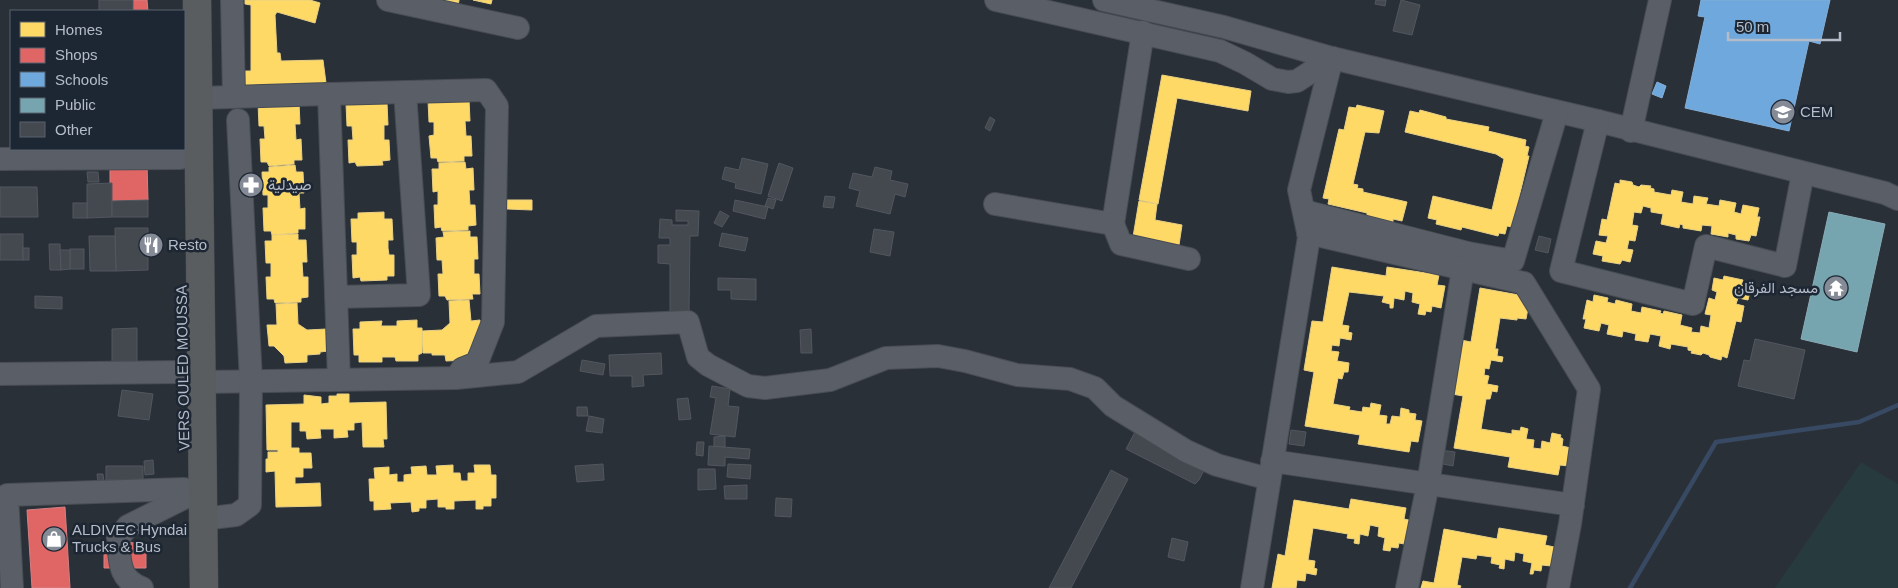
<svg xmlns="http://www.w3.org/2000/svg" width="1898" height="588" viewBox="0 0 1898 588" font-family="Helvetica,Vazirmatn,sans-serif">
  <rect width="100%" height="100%" fill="#2a3038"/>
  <polygon fill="#273a3e" points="1861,462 1898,484 1898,588 1775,588"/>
  <g fill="#ffd966" stroke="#e8d084">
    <polygon points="245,0 310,0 320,3 315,23 277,12 275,15 277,53 280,53 281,61 323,60 326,83 245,90 243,71 251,71 251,5 245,4"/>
    <polygon points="439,0 459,0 458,6"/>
    <polygon points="473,0 492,0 491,4"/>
    <polygon points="1162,75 1251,91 1248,111 1177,98 1158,204 1139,200"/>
    <polygon points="469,99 470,121 465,121 466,136 471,136 472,156 464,156 464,161 438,162 437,158 431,158 429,136 434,135 434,122 429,122 428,100"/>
    <polygon points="258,103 299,103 300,124 295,124 296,140 301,139 302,160 294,160 294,164 269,166 267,162 261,162 260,139 265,139 264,126 259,126"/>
    <polygon points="387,103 388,125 384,125 384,140 389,140 390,160 382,161 383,165 357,166 355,162 349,163 348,140 353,140 352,126 347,126 346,104"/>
    <polygon points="1357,105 1384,111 1379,133 1365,132 1353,184 1358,185 1357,188 1363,189 1363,192 1407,202 1402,221 1393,219 1393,222 1367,216 1367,213 1328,204 1329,199 1323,198 1339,129 1344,130 1349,107 1356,108"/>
    <polygon points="1420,110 1446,117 1446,119 1489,127 1488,131 1526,140 1525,146 1529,147 1527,156 1529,156 1512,227 1507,226 1505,234 1499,233 1498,236 1462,227 1461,230 1436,224 1437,220 1428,218 1433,196 1492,210 1504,159 1496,154 1405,132 1410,111 1419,113"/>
    <polygon points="465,162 466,169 473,168 474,190 469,190 470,205 475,205 476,225 468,226 468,230 442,231 441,227 435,228 434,205 438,205 438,191 433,192 432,169 439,169 439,163"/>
    <polygon points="295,165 296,172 303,172 304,193 299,193 300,209 305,208 305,229 298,229 298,233 272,235 271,231 264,231 263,208 268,208 268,195 263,195 262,172 269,172 269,167"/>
    <polygon points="1620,180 1632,182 1633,185 1639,187 1641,185 1651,186 1650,188 1654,189 1654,192 1671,195 1672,190 1683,192 1681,202 1693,204 1694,196 1708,198 1706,204 1719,206 1720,200 1736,203 1734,212 1741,214 1743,205 1759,208 1757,217 1760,217 1756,236 1751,235 1749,241 1736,239 1736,235 1728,233 1728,237 1711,234 1712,226 1702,225 1701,231 1683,228 1683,225 1680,224 1679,228 1661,224 1663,214 1651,212 1651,208 1643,206 1641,213 1634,212 1632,225 1638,226 1635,241 1629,240 1627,249 1633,250 1630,262 1622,260 1620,264 1602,261 1603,256 1593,254 1596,241 1606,243 1608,236 1599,235 1602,219 1607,220 1615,183 1620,184"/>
    <polygon points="507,200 532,200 532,210 507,209"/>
    <polygon points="1139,201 1157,204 1155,220 1182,225 1179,245 1133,237"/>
    <polygon points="384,212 384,219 392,219 393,240 388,240 388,248 389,255 394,255 394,276 387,276 387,280 361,281 360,277 353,278 352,255 357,255 357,242 352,242 351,219 358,219 358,213"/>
    <polygon points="470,231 470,237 477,237 478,259 474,259 474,274 479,274 480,294 472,294 473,299 447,300 445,296 439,296 438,274 443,274 442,260 437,260 436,238 444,237 443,232"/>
    <polygon points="298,234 298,240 306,240 307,262 302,262 303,277 308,277 308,297 301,298 301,302 275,303 274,299 267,299 266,277 271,277 271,263 266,263 265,241 272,241 272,235"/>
    <polygon points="1332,267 1386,276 1387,267 1439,275 1437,285 1445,286 1441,308 1432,306 1431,312 1426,311 1425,315 1418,314 1420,304 1412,302 1413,293 1405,291 1404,300 1394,298 1393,308 1390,308 1390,304 1382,302 1384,296 1349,292 1342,325 1349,326 1348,332 1352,333 1351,340 1340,338 1339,346 1332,345 1331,351 1339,352 1337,361 1349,363 1348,372 1344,372 1342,379 1338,378 1333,404 1350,407 1349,410 1362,412 1363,407 1370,408 1371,403 1381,405 1379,415 1387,416 1386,424 1390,424 1392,416 1400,417 1401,408 1409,410 1409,413 1416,414 1415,420 1422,421 1418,442 1411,441 1409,452 1358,444 1360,435 1305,426 1314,372 1304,370 1312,321 1323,322"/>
    <polygon points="1724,276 1743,280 1741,285 1751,287 1748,300 1738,298 1736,304 1744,306 1741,322 1736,321 1727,358 1722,356 1721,360 1710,357 1709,355 1703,353 1701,355 1691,353 1692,351 1688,350 1688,347 1671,344 1670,349 1659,346 1661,336 1650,334 1648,342 1635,340 1636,334 1623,331 1622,337 1607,334 1609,325 1601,323 1599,331 1584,328 1586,319 1583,319 1587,300 1593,302 1594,295 1608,298 1607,302 1615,304 1616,300 1632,304 1631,311 1641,313 1642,307 1661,311 1660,313 1663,314 1664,311 1682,315 1680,325 1692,328 1691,332 1700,333 1701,326 1709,328 1711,315 1705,314 1709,298 1715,300 1717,292 1712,290 1714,278 1723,280"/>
    <polygon points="1480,288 1530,297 1526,319 1517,318 1517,320 1500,318 1495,349 1498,349 1497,356 1503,357 1502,362 1491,360 1489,369 1485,368 1484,375 1489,376 1487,384 1498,386 1497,392 1492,391 1490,399 1486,399 1481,429 1512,434 1512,430 1520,431 1521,427 1528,429 1526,439 1534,440 1533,448 1541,449 1542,441 1550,443 1552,433 1561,435 1560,437 1563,439 1562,446 1571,448 1568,466 1560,465 1558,475 1508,467 1510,457 1454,448 1463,396 1452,394 1461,340 1471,342"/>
    <polygon points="469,300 471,321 480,320 482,341 477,341 468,352 468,360 446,361 445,355 432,355 432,353 423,353 422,331 442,330 450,323 449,301"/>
    <polygon points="297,303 298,324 307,330 327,329 328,351 320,352 320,354 307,355 307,362 285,363 284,356 274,346 269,346 267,325 277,325 276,304"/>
    <polygon points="417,320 417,328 422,328 422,353 418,355 418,361 396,361 395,357 382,357 382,362 359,362 359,355 354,355 353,329 360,329 360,322 382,321 381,326 397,326 397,321"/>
    <polygon points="337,394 349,394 349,403 386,402 387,439 383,439 384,447 363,447 362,422 354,423 354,430 347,430 348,437 334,438 334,429 320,429 321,438 307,439 306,431 300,431 300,422 291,422 291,448 299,448 299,453 311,453 312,468 303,468 303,477 295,477 295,484 320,483 321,506 276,507 275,471 266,472 266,459 268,459 268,452 278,452 278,450 267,450 266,405 304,404 304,395 321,397 321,404 329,403 329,396 337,396"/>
    <polygon points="453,465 453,473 460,473 461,481 468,481 468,473 475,473 474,465 490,465 491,475 496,475 496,498 491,498 491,506 483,506 483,509 476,509 476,500 454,501 454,509 446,509 446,507 438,507 438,499 426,500 426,508 419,508 419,511 412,512 411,502 390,503 391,509 374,510 374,501 370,501 369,479 375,479 374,468 389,467 389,475 397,474 397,482 404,482 404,475 412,474 411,467 426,466 427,475 437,475 436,466"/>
    <polygon points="1351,499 1406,508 1404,519 1413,521 1409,545 1399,543 1398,548 1391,547 1390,551 1383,550 1385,538 1378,536 1379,527 1370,525 1368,536 1360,534 1359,544 1354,543 1355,539 1347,538 1348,534 1313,528 1308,560 1315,561 1314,568 1317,569 1316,575 1306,573 1305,581 1297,580 1296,588 1272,588 1278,554 1285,556 1294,500 1349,509"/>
    <polygon points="1499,528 1547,536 1545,545 1554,547 1551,566 1542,565 1541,571 1534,570 1533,574 1530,574 1532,563 1523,561 1524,554 1515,552 1514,561 1505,559 1504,569 1499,568 1500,565 1491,563 1492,557 1477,555 1476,559 1462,557 1457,585 1461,586 1460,588 1421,588 1423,581 1434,583 1444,529 1497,539"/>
  </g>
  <g fill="#e06666" stroke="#d38084">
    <polygon points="133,0 147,0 148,11 133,11"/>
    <polygon points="110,164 147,164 148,200 110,201"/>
    <polygon points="65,507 70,588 32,588 27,510"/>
    <polygon points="104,542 146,543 146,568 104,568"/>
  </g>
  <g fill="#6fa8dc" stroke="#84aed6">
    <polygon points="1701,0 1830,0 1820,44 1809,41 1789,131 1685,108 1705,17 1698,16"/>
    <polygon points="1657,82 1666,86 1662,98 1652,94"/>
  </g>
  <polygon fill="#76a5af" stroke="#89acb7" points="1829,212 1885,224 1857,352 1801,339"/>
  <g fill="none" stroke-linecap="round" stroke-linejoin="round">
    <polyline stroke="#384963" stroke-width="4.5" points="1630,588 1716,442 1859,422 1898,405"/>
  </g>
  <g fill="#444950" stroke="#52575f">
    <rect x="99" y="0" width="34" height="11"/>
    <polygon points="1376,0 1386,0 1385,6 1375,4"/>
    <polygon points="1401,0 1420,5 1412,35 1393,31"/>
    <polygon points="990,117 995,120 990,131 985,128"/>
    <polygon points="742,158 768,164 761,194 735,188 736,183 722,179 725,167 739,170"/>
    <polygon points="779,163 793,168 782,201 768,196"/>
    <polygon points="875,167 892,171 890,180 908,184 905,197 895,194 890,214 856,206 860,191 849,188 853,173 872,177"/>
    <polygon points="87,172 98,172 99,182 88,182"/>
    <polygon points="112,183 112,217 87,218 87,184"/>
    <polygon points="0,187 37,187 38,217 0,217"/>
    <polygon points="825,196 835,197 833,208 823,207"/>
    <polygon points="768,198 776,200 773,209 765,206"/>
    <polygon points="148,200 148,217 112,217 112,201"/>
    <polygon points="735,200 768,207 765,219 733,211"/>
    <rect x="73" y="203" width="14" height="15"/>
    <polygon points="676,210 699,211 698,236 690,236 689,312 670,312 670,264 658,263 658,245 670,245 670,238 659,238 660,219 672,220 672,225 688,225 688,221 676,221"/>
    <polygon points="720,211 729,216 722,227 714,223"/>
    <polygon points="115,228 148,228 148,270 116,271"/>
    <polygon points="874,229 894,232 890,256 870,252"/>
    <polygon points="722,233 748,238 745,251 719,246"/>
    <rect x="0" y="234" width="23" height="26"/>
    <polygon points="89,236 115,236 116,271 90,271"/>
    <polygon points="1539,236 1551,239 1548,253 1535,250"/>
    <polygon points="49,244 60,244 61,270 50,270"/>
    <rect x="23" y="248" width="6" height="12"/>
    <rect x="70" y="249" width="14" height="20"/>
    <polygon points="60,250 70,250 70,269 61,270"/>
    <polygon points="718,278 756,279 756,300 731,299 731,290 718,290"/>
    <polygon points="35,296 62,297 62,309 35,308"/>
    <polygon points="137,328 137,363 112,363 112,329"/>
    <polygon points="811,329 812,353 801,353 800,330"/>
    <polygon points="1755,339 1805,350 1794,399 1738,386 1744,360 1750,361"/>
    <polygon points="661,353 662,374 643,375 644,386 632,387 632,376 610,376 609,355"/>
    <polygon points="582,360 605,364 603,375 580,371"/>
    <polygon points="712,386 730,389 728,406 739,407 735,437 710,434 716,398 710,397"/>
    <polygon points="122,390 153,394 149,420 118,416"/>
    <polygon points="688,398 691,419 679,420 677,399"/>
    <polygon points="577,407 587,407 588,416 577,416"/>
    <polygon points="589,416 604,419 602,433 586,431"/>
    <polygon points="1291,430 1306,432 1304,446 1289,444"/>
    <polygon points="1135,432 1205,468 1199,480 1195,484 1126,449"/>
    <polygon points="725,436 725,447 714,447 714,437"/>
    <polygon points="697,442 704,442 703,456 696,455"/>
    <polygon points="709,446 750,449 749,459 725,457 725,466 708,465"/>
    <polygon points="1440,450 1455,452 1453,466 1438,463"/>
    <polygon points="153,460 154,474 145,475 144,461"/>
    <polygon points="603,464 604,480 577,482 575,466"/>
    <polygon points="728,464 751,465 750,479 727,477"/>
    <polygon points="106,466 143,466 143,479 106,480"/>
    <polygon points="698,469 715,469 716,489 698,490"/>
    <polygon points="1111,470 1128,479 1071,588 1049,588"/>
    <polygon points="97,474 103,474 104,482 98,482"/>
    <polygon points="747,485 747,499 725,499 724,486"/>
    <polygon points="776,498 792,499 791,517 775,516"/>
    <polygon points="1172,538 1188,542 1184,561 1168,557"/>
  </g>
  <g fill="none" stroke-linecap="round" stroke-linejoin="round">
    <defs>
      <g id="minor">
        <polyline points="232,0 234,97"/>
        <polyline points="388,0 518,28"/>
        <polyline points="996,0 1220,51 1245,63 1272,79 1288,82 1297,81 1332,58"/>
        <polyline points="1104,0 1224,27 1332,58 1598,121 1885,193 1898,199"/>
        <polyline points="198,98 329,94"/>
        <polyline points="1598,121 1561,271 1693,304 1706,246 1785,266 1803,173"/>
        <polyline points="1631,131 1660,0"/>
        <polyline points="0,159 180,158"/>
        <polyline points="995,204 1113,224 1143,32"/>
        <polyline points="1304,211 1468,253 1513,261 1557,112"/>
        <polyline points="1113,224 1121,244 1189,259"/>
        <polyline points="1308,233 1524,283 1589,389 1570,524 1558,588"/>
        <polyline points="336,297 419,295 405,92"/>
        <polyline points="0,374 183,372"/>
        <polyline points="339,380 329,94 486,90 497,106 493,322 477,363 462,369 457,377"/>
        <polyline points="201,382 456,378 518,372 596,326 688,322 698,357 708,365 748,386 765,388 830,380 886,358 938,356 965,361 1017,375 1070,379 1095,388 1113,406 1186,451 1217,465 1269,479"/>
        <polyline points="1272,461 1573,505"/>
        <polyline points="203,519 236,515 250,505 251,381 238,120"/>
        <polyline points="12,588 7,495 184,489"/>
        <path d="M142 588C118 579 120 561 118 538L128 526 184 498"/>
        <polyline points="1252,588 1309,237 1299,190 1332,58"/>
        <polyline points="1407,588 1428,484 1463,269"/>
      </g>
      <polyline id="highway" points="197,0 204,588"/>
    </defs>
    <use href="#minor" stroke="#484c53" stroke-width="24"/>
    <use href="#highway" stroke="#474c53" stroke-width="29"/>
    <use href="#minor" stroke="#5a5e66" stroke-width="22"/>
    <use href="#highway" stroke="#5a5d60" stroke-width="28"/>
  </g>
  <defs>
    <symbol id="school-disc" viewBox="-11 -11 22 22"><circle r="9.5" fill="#848b96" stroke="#1d2633"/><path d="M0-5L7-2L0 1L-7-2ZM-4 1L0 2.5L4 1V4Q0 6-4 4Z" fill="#fff"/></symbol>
    <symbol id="pharmacy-disc" viewBox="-11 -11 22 22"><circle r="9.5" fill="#848b96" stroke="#1d2633"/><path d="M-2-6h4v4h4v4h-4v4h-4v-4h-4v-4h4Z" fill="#fff"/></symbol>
    <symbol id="restaurant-disc" viewBox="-11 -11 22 22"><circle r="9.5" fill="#848b96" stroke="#1d2633"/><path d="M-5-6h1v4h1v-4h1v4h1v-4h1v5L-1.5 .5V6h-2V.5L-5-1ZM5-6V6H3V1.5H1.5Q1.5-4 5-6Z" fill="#fff"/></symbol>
    <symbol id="temple-disc" viewBox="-11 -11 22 22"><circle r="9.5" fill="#848b96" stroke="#1d2633"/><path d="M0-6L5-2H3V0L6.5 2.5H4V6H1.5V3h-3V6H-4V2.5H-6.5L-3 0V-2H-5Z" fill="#fff"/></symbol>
    <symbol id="shop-disc" viewBox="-11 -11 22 22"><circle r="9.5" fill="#848b96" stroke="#1d2633"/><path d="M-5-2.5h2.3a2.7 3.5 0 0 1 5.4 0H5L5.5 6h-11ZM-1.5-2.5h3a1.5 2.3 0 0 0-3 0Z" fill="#fff"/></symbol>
  </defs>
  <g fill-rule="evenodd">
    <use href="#school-disc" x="1769" y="98" width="28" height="28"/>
    <use href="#pharmacy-disc" x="237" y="171" width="28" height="28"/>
    <use href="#restaurant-disc" x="137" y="231" width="28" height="28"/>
    <use href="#temple-disc" x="1822" y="274" width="28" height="28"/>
    <use href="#shop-disc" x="40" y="525" width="28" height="28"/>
  </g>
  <g text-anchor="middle" stroke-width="5" stroke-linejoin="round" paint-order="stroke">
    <g font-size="15" fill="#b4bcc9" stroke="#1d2633" text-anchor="start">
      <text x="1800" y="117">CEM</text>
      <text x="268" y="190">صيدلية</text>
      <text x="168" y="250">Resto</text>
      <text x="1818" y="293" text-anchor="end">مسجد الفرقان</text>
      <text x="72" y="535">ALDIVEC Hyndai<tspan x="72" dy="17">Trucks &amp; Bus</tspan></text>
    </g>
    <g font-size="15" fill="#b4bcc9" stroke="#1d2633">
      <text transform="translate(183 368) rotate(-91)" y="5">VERS OULED MOUSSA</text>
    </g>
  </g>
  <rect x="10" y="10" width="175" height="140" fill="#1d2633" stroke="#59626f"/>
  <rect x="20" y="22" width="25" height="15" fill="#ffd966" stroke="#59626f"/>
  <text x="55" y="35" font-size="15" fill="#b4bcc9">Homes</text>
  <rect x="20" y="48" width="25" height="15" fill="#e06666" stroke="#59626f"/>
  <text x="55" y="60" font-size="15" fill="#b4bcc9">Shops</text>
  <rect x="20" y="72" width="25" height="15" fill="#6fa8dc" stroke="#59626f"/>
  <text x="55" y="85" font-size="15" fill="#b4bcc9">Schools</text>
  <rect x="20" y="98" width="25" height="15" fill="#76a5af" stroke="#59626f"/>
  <text x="55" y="110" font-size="15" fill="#b4bcc9">Public</text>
  <rect x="20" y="122" width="25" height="15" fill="#444950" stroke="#59626f"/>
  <text x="55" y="135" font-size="15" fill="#b4bcc9">Other</text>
  <path d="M1728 32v8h112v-8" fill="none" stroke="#b4bcc9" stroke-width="2.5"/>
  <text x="1736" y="32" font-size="15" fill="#b4bcc9" stroke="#1d2633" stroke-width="4" paint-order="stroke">50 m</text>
</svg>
